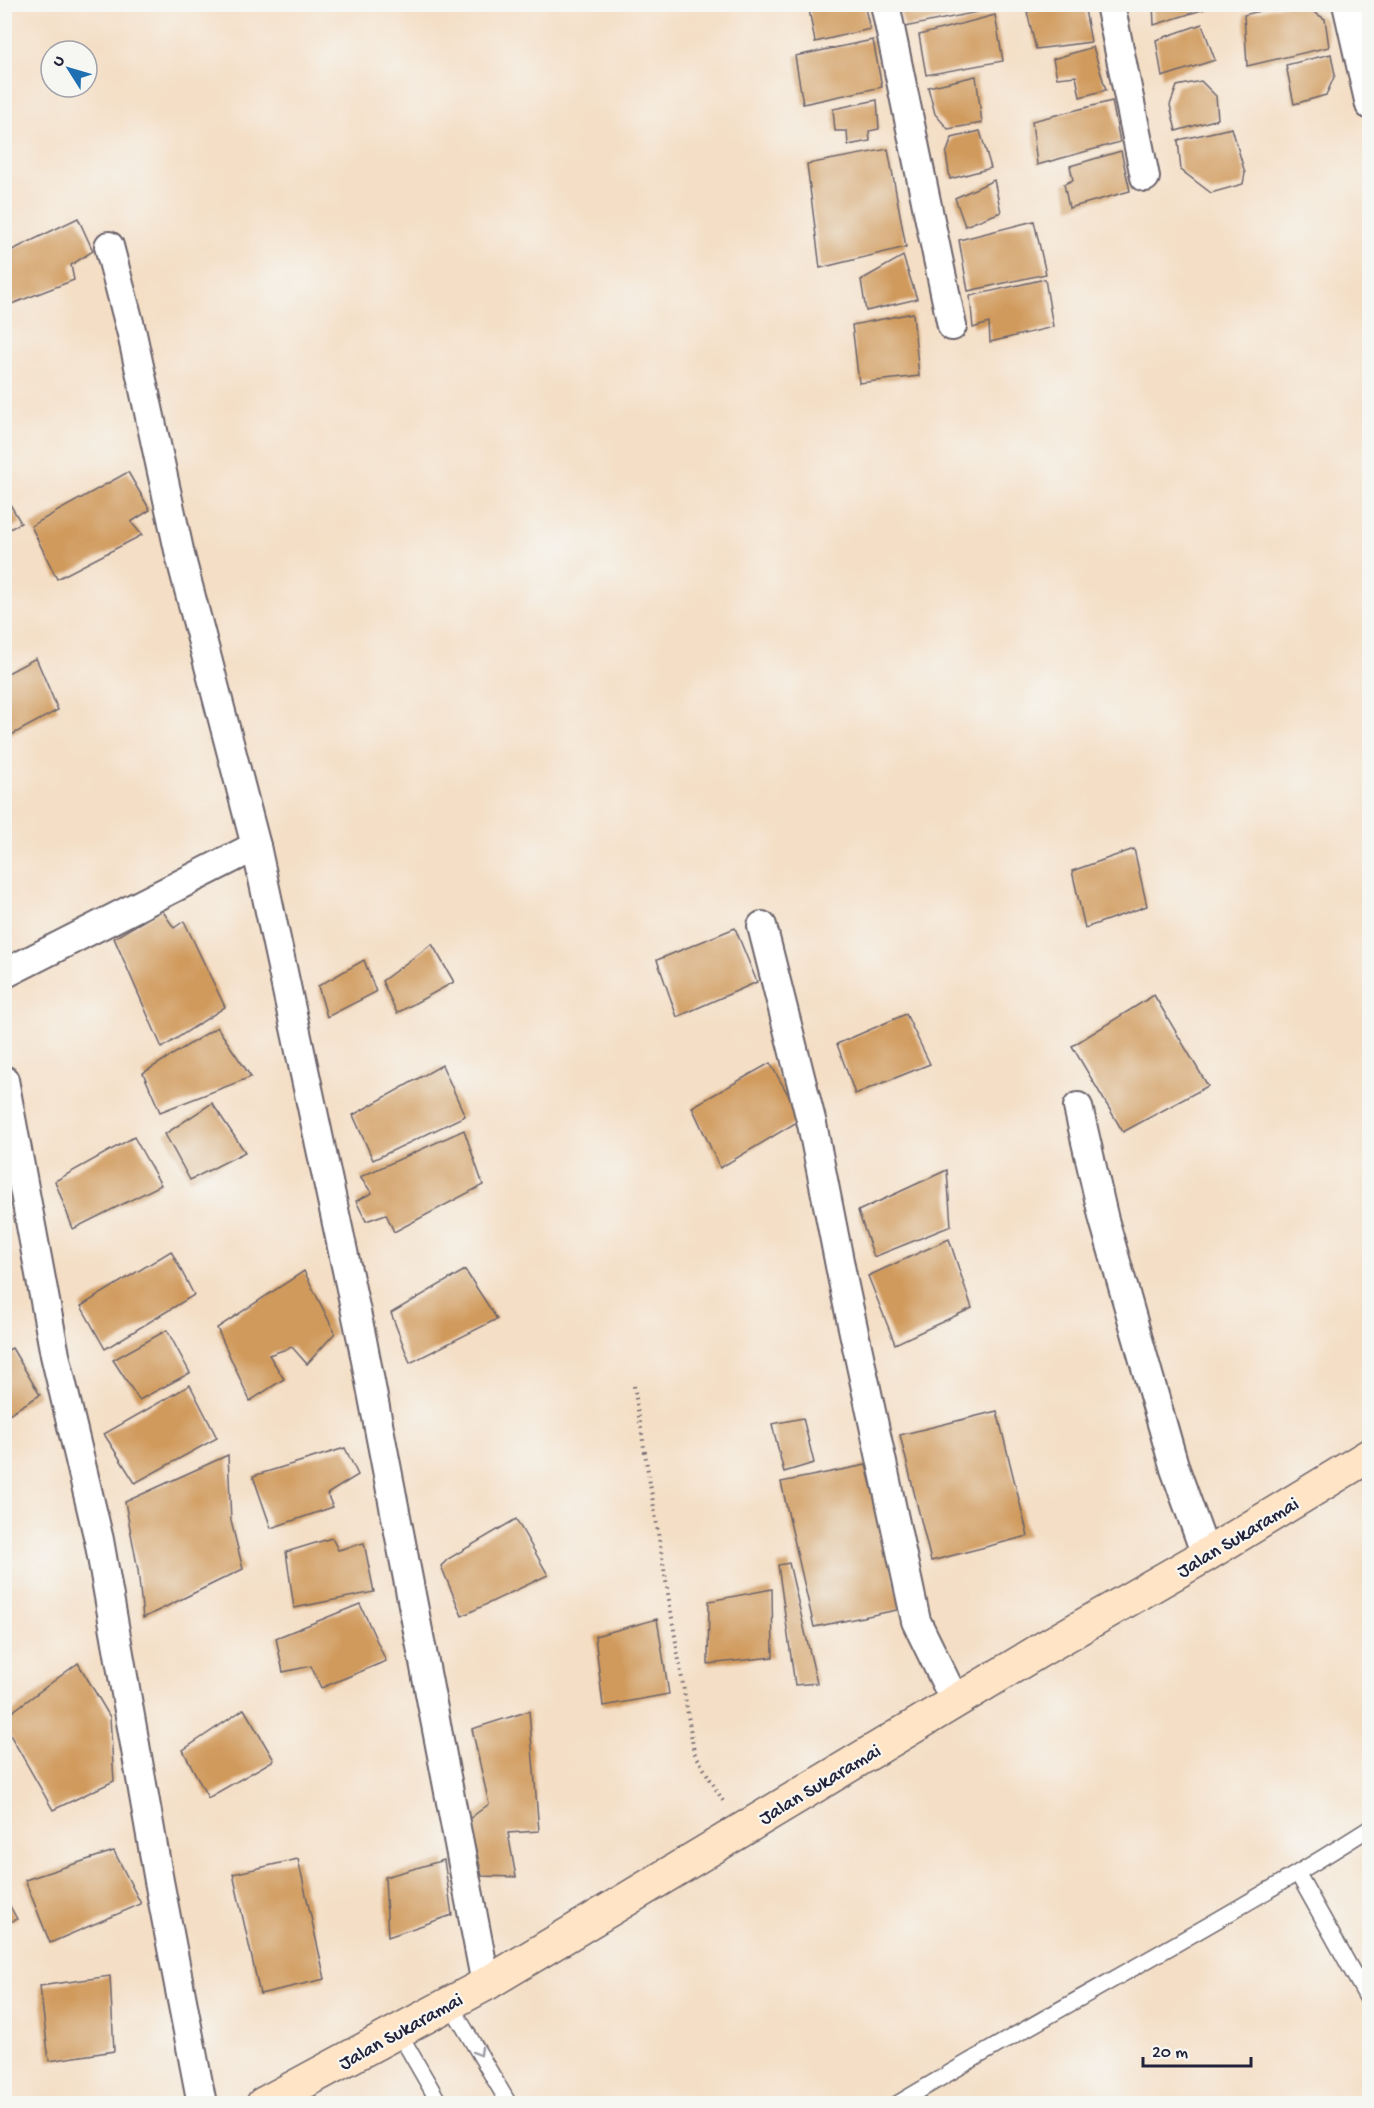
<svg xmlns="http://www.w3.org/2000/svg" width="1374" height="2108" viewBox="0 0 1374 2108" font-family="'Gochi Hand',sans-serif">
  <rect width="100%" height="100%" fill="#f6f6f2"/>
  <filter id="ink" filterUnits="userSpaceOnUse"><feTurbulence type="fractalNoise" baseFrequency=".0167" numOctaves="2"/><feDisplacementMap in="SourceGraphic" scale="12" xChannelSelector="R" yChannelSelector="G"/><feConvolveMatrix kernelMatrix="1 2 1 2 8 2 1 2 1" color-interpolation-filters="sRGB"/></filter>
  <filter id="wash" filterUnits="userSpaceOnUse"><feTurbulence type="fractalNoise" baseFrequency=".008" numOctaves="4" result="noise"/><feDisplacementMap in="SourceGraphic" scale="24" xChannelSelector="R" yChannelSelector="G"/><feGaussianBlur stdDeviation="1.35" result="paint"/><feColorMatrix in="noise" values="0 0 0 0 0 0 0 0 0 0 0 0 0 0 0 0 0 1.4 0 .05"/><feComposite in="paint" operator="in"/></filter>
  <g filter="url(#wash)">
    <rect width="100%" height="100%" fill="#f4dec5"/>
    <g id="blocks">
      <g fill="#d09a5c">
        <polygon points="808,4 864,4 870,29 815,42"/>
        <polygon points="912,4 992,4 992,9 905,27 899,9 912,7"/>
        <polygon points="1055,4 1084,4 1091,42 1036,49 1027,12"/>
        <polygon points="1153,4 1218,4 1218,5 1154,25"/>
        <polygon points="1287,4 1301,4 1325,19 1329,47 1247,66 1244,15"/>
        <polygon points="995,15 1003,61 926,75 919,35"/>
        <polygon points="1202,24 1215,60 1162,77 1156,40"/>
        <polygon points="873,40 882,87 803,104 795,56"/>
        <polygon points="1093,47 1106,90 1080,97 1076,76 1057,78 1053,59"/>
        <polygon points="1331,54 1335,75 1326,95 1294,104 1286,65"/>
        <polygon points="976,76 982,123 948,129 935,114 928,87"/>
        <polygon points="1201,81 1216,96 1218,119 1176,131 1170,105 1177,86"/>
        <polygon points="877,100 879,129 869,131 870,141 848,145 847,131 835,131 833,109"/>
        <polygon points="1112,101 1120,142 1037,165 1032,121"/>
        <polygon points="1232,128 1245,173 1243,184 1211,193 1181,170 1178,140"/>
        <polygon points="980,131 991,168 950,179 946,154 952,138"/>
        <polygon points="888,149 906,247 820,268 807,164"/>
        <polygon points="1121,151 1130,191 1069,208 1064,184 1073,180 1070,166"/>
        <polygon points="994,180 1001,212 965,226 955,198"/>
        <polygon points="78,218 93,251 71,265 74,280 4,307 4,254"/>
        <polygon points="1034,221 1046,274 968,291 959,240"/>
        <polygon points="903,256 917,299 866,311 861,280"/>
        <polygon points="1045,279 1053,327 990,342 989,323 973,328 970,296"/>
        <polygon points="913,313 919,376 859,383 852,325"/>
        <polygon points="128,472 150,510 131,522 142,535 57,579 31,526"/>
        <polygon points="4,499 7,499 21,523 4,532"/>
        <polygon points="36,658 58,710 4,739 4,675"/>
        <polygon points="1134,849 1147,906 1085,928 1072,871"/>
        <polygon points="162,910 174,928 184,921 225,1007 162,1048 114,938"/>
        <polygon points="735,928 757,982 677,1017 657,960"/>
        <polygon points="432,944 454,982 397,1013 382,981"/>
        <polygon points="364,960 376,992 327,1017 318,986"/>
        <polygon points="1154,995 1208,1086 1123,1132 1072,1046"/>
        <polygon points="906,1014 930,1064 855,1094 837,1044"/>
        <polygon points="217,1027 251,1077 160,1112 143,1073"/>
        <polygon points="770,1063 802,1119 720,1168 692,1107"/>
        <polygon points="442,1065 465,1116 373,1160 353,1115"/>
        <polygon points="212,1103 245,1152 190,1180 165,1134"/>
        <polygon points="464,1130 483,1185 394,1232 386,1214 366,1221 356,1201 372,1193 360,1177"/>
        <polygon points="134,1137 161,1185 73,1229 55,1181"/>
        <polygon points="947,1170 951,1226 874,1257 858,1211"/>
        <polygon points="949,1239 972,1308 895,1344 868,1276"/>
        <polygon points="171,1251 194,1295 105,1349 81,1306"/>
        <polygon points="465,1270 497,1319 410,1363 391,1313"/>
        <polygon points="304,1271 335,1333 307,1364 292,1347 269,1355 284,1379 250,1401 217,1328"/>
        <polygon points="167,1330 190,1373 139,1400 113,1360"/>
        <polygon points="12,1348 40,1395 4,1417 4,1352"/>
        <polygon points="190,1385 217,1438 135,1483 104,1434"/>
        <polygon points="997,1411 1028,1536 931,1561 900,1435"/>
        <polygon points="803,1418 814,1463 784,1472 772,1424"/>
        <polygon points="345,1448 358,1475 327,1494 333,1507 271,1528 253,1476"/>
        <polygon points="228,1455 231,1521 243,1569 143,1618 138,1570 125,1502"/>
        <polygon points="866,1465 902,1609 814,1627 781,1482"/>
        <polygon points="516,1519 548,1575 462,1616 441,1566 448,1559"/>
        <polygon points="332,1538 338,1550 364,1543 374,1592 294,1608 286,1552"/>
        <polygon points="789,1563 817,1683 795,1685 778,1565"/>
        <polygon points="772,1589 773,1657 708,1664 709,1601"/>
        <polygon points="360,1604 386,1661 321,1688 311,1666 283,1672 276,1638"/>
        <polygon points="657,1619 669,1694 603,1706 595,1636"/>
        <polygon points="78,1663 110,1717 114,1781 53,1810 4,1724 4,1718"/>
        <polygon points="244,1709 274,1760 208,1798 183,1750"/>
        <polygon points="529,1711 539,1831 508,1833 516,1877 482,1876 469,1819 489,1804 472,1729"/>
        <polygon points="114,1851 141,1904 50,1943 25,1880"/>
        <polygon points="298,1859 325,1979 260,1994 233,1874"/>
        <polygon points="444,1860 452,1915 388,1937 385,1877"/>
        <polygon points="4,1895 17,1919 4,1924"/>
        <polygon points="110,1976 114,2051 49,2061 40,1986"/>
      </g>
    </g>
  </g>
  <g filter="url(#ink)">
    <use href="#blocks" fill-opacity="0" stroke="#6c646b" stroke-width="1.5"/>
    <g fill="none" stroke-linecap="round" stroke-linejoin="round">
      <defs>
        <g id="lane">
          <polyline points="1298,1874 1370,2003"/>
          <polyline points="449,2002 509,2104"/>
          <polyline points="398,2031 440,2104"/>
          <path d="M897 2104C1053 2010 1216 1926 1370 1828"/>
        </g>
        <g id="street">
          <polyline points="885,4 952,326"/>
          <polyline points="1110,4 1145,177"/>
          <polyline points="1347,4 1370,105"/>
          <polyline points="109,246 132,334 180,555 256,846 362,1340 486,1984"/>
          <polyline points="762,926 812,1124 844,1286 916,1621 955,1701"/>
          <polyline points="4,974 256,846"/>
          <polyline points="4,1080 55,1355 99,1540 159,1881 202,2104"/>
          <polyline points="1078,1107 1104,1220 1175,1469 1206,1555"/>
        </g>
        <polyline id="secondary" points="263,2104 486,1984 1039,1651 1206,1555 1370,1455"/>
      </defs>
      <use href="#lane" stroke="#6c646b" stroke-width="18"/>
      <use href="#street" stroke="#6c646b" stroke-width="32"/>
      <use href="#secondary" stroke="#6c646b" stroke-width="36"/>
      <polyline stroke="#6c646b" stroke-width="4" stroke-dasharray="1.5 4.5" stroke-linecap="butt" points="634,1386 694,1752 723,1801"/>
      <use href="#lane" stroke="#fff" stroke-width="15"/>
      <use href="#street" stroke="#fff" stroke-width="28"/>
      <use href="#secondary" stroke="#ffe4c6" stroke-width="33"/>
    </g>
    <defs><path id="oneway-chevron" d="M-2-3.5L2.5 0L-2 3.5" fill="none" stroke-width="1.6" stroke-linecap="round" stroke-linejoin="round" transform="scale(1.5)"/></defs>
    <use stroke="#9c9ca7" href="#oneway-chevron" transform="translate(479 2052) rotate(60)"/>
  </g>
  <g text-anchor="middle" stroke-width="4.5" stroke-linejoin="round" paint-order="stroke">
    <g font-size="20" fill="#22223b" stroke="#f6f6f2">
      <text transform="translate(1237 1536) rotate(-31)" y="7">Jalan Sukaramai</text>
      <text transform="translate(819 1783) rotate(-31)" y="7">Jalan Sukaramai</text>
      <text transform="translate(400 2030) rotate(-29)" y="7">Jalan Sukaramai</text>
    </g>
  </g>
  <rect width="1374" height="2108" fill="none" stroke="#f6f6f2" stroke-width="24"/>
  <g transform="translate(69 69) rotate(307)"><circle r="28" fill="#f6f6f2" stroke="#a1a1a9" stroke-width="1.5"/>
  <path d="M0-4.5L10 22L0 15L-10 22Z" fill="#1f6fb2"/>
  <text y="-9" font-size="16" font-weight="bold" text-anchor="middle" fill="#22223b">U</text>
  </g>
  <path d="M1143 2057v9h108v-9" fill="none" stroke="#22223b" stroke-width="3"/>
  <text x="1152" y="2057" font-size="18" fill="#22223b" stroke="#f6f6f2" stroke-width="4.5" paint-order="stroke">20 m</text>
</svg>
